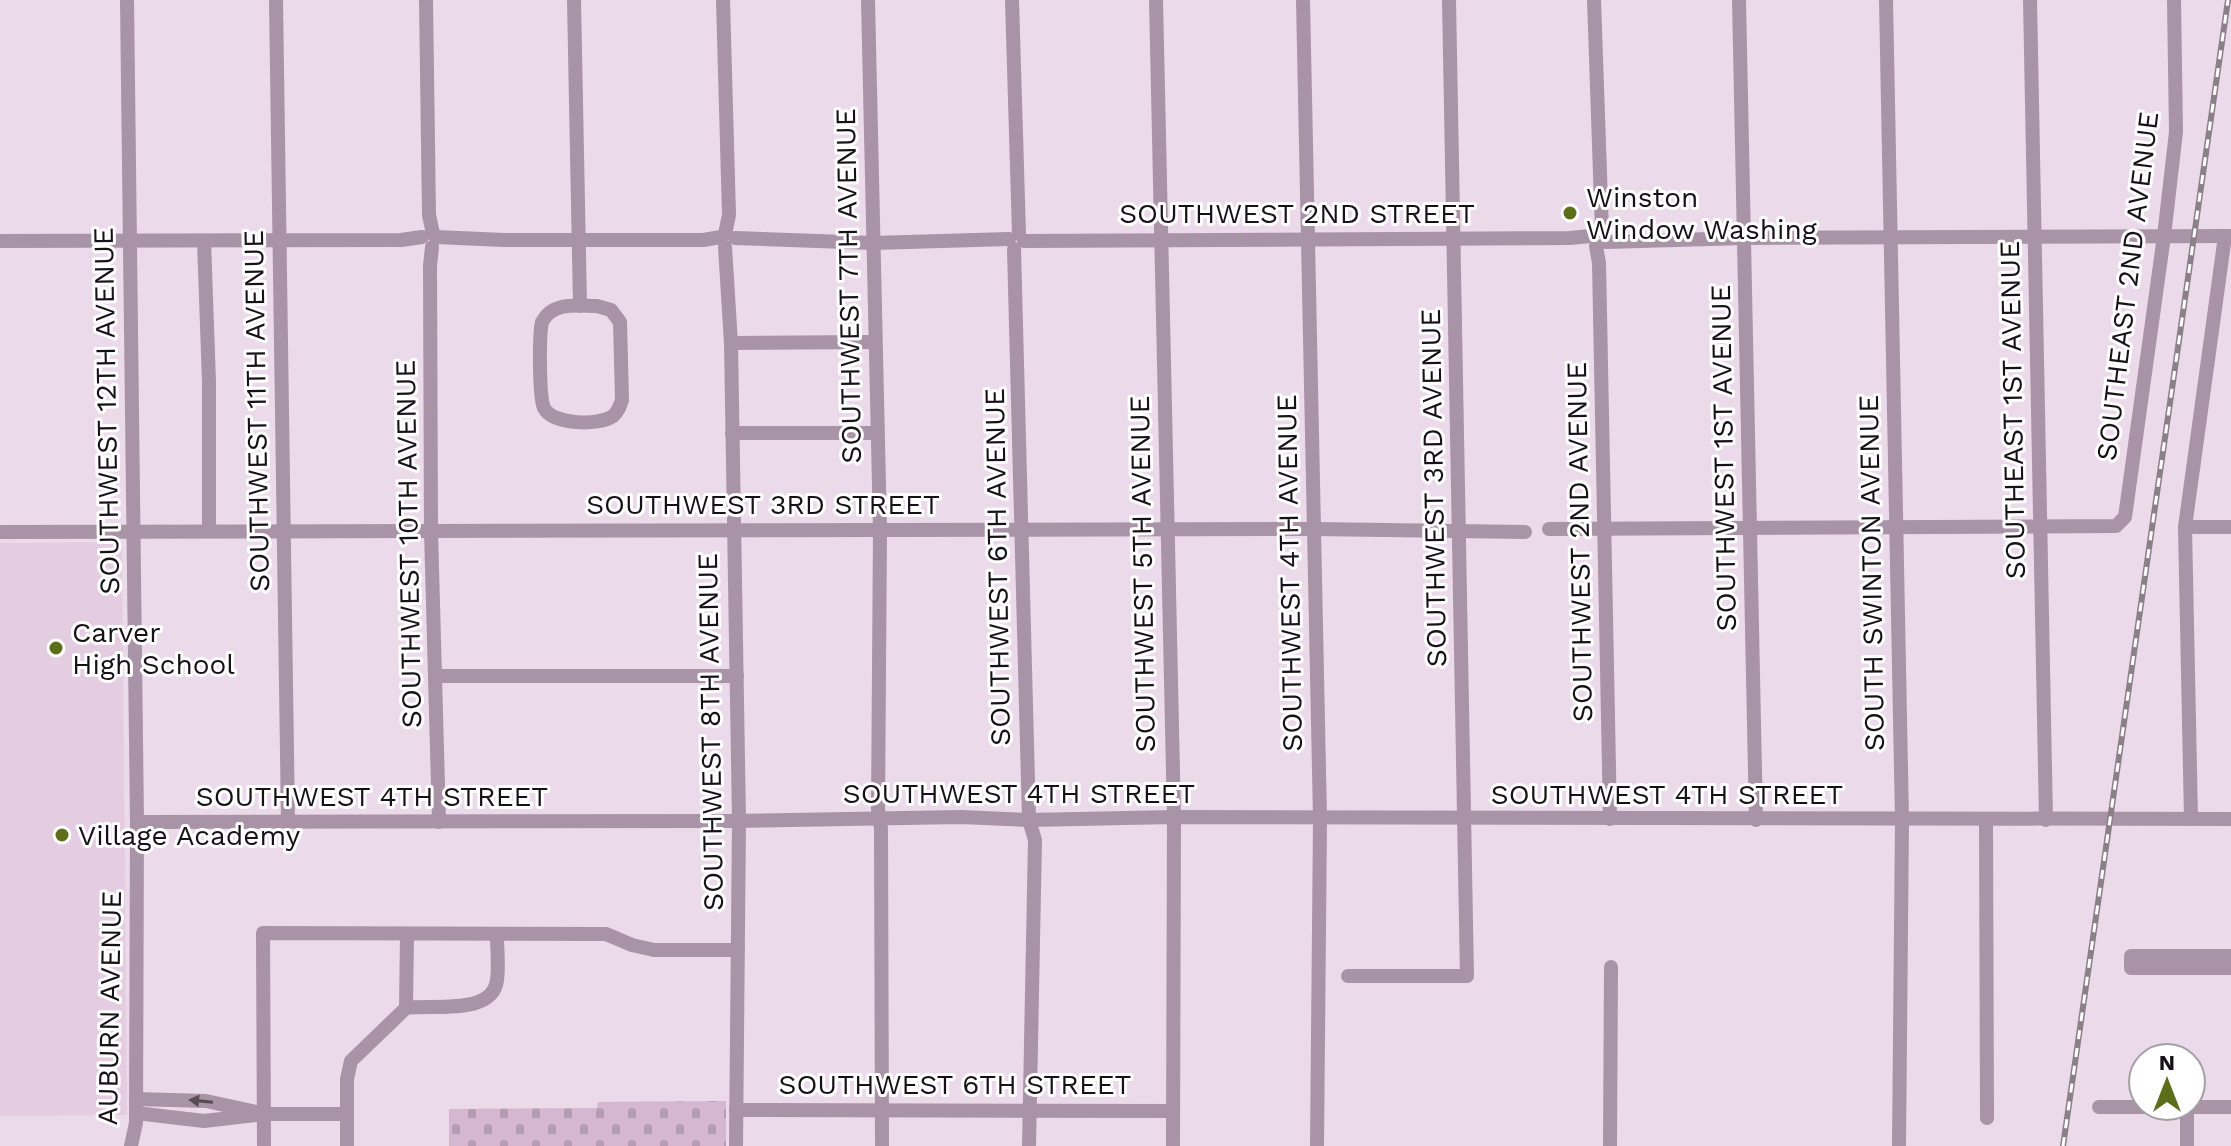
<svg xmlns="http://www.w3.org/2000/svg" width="2231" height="1146" viewBox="0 0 2231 1146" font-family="'Work Sans',sans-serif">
  <defs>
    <pattern id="cemetery-stones" width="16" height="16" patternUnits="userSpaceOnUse" patternTransform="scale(2)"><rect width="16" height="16" fill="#d5b7d1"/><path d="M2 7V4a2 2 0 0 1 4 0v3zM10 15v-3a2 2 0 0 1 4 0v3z" fill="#b69cb3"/></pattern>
  </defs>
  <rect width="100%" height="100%" fill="#ebdae9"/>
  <polygon fill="#e4cde1" points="122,542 127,1115 0,1116 0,543"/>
  <polygon fill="url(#cemetery-stones)" points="726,1101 726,1146 449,1146 449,1109 597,1108 598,1102"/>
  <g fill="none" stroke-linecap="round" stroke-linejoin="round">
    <g stroke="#a993a6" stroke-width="14">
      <polyline points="127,0 137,822 136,1123 131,1146"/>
      <polyline points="276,0 288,822"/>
      <polyline points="426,0 429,215 433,234"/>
      <polyline points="574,0 580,306"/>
      <polyline points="723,0 729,215 725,234"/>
      <polyline points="868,0 880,530 878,809 881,829 882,1146"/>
      <polyline points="1012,0 1019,234"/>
      <polyline points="1156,0 1174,817 1173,1146"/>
      <polyline points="1303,0 1320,819 1317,1146"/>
      <polyline points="1594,0 1602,231"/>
      <polyline points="1739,0 1756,820"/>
      <polyline points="1886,0 1902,820 1899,1146"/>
      <polyline points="2030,0 2046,820"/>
      <polyline points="436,237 504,240 703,240 721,237"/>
      <polyline points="735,238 873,243 1009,239"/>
      <polyline points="0,241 401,240 422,237"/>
      <polyline points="204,241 209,382 209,531"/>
      <polyline points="1024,241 1570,238 1591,236"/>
      <polyline points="1606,242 1745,238 2231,236"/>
      <polyline points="1596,246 1599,263 1610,819"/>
      <polyline points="432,247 430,266 431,531 439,822"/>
      <polyline points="725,247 731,343 739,820 736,1146"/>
      <polyline points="1014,249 1029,820 1035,840 1029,1146"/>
      <path d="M597 306 611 310 620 322 622 400C620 406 618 412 613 416 599 426 553 425 544 408 539 397 539 335 542 322 553 301 577 306 597 306Z"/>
      <polyline points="731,343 874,342"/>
      <polyline points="732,433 876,433"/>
      <polyline points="2185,527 2231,527"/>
      <polyline points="1549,529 2116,526 2125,517 2164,236 2176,132 2174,0"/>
      <polyline points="0,532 1314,529 1525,532"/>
      <polyline points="435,676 737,676"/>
      <polyline points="2191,819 2185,527 2225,236"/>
      <polyline points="1986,820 1987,1118"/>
      <polyline points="137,822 729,821 961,817 1029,820 1174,817 2231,819"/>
      <polyline points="2231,956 2131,956 2131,968 2231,968"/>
      <polyline points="1348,976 1467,976 1449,0"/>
      <polyline points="406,1008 407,934"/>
      <polyline points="136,1099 206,1101 256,1112"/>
      <polyline points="2099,1107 2231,1107"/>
      <polyline points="736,1110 1173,1111"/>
      <polyline points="136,1113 204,1121 264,1114 347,1114"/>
      <polyline points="264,1146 263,933 606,934 632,945 654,950 738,950"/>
      <path d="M347 1146V1079L351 1061 406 1008C432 1004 493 1016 497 980 499 966 497 950 497 935"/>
      <polyline points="1610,1146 1611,967"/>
      <polyline points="2187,1146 2187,1107"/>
    </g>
    <defs>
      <polyline id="rail" points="2063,1146 2228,0"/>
    </defs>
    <use href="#rail" stroke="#8b7f8a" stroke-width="6"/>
    <use href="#rail" stroke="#fff" stroke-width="3" stroke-dasharray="9" stroke-linecap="butt"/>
  </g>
  <defs><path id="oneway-solid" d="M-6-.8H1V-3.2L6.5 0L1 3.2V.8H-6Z" transform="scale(2)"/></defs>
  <use fill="#584c57" href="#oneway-solid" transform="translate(201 1101) rotate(-174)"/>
  <g fill="#5d6d19" stroke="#fff" stroke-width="3">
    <circle cx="1570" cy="213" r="8"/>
    <circle cx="56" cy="648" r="8"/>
    <circle cx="62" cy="835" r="8"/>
  </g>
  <g text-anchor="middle" stroke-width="6" stroke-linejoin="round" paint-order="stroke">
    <g font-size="28" fill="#161116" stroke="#fff" text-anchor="start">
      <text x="1586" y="207">Winston<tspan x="1586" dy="32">Window Washing</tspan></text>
      <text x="72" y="642">Carver<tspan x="72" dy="32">High School</tspan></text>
      <text x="78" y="845">Village Academy</text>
    </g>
    <g font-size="28" fill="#161116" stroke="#fff">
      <text x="1297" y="223">SOUTHWEST 2ND STREET</text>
      <text transform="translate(848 286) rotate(-91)" y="10">SOUTHWEST 7TH AVENUE</text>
      <text transform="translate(2127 286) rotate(-83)" y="10">SOUTHEAST 2ND AVENUE</text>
      <text transform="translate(2012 410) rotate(-91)" y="10">SOUTHEAST 1ST AVENUE</text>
      <text transform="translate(106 411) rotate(-91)" y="10">SOUTHWEST 12TH AVENUE</text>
      <text transform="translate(256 411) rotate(-91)" y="10">SOUTHWEST 11TH AVENUE</text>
      <text transform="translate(1723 458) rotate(-91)" y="10">SOUTHWEST 1ST AVENUE</text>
      <text transform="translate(1433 488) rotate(-91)" y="10">SOUTHWEST 3RD AVENUE</text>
      <text x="763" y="514">SOUTHWEST 3RD STREET</text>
      <text transform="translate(1579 542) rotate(-91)" y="10">SOUTHWEST 2ND AVENUE</text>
      <text transform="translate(408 544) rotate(-91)" y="10">SOUTHWEST 10TH AVENUE</text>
      <text transform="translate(997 567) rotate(-91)" y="10">SOUTHWEST 6TH AVENUE</text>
      <text transform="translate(1289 573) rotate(-91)" y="10">SOUTHWEST 4TH AVENUE</text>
      <text transform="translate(1871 573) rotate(-91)" y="10">SOUTH SWINTON AVENUE</text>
      <text transform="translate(1142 574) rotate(-91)" y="10">SOUTHWEST 5TH AVENUE</text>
      <text transform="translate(710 732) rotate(-91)" y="10">SOUTHWEST 8TH AVENUE</text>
      <text x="1019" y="803">SOUTHWEST 4TH STREET</text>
      <text x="1667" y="804">SOUTHWEST 4TH STREET</text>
      <text x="372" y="806">SOUTHWEST 4TH STREET</text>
      <text transform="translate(109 1008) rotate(-89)" y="10">AUBURN AVENUE</text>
      <text x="955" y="1094">SOUTHWEST 6TH STREET</text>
    </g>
  </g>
  <g transform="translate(2167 1082)"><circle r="38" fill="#ffffff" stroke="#a2a0a2" stroke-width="2"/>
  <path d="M0-6L14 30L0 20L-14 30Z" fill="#5d6d19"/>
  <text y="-12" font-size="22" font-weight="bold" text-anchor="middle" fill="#161116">N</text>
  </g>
</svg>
